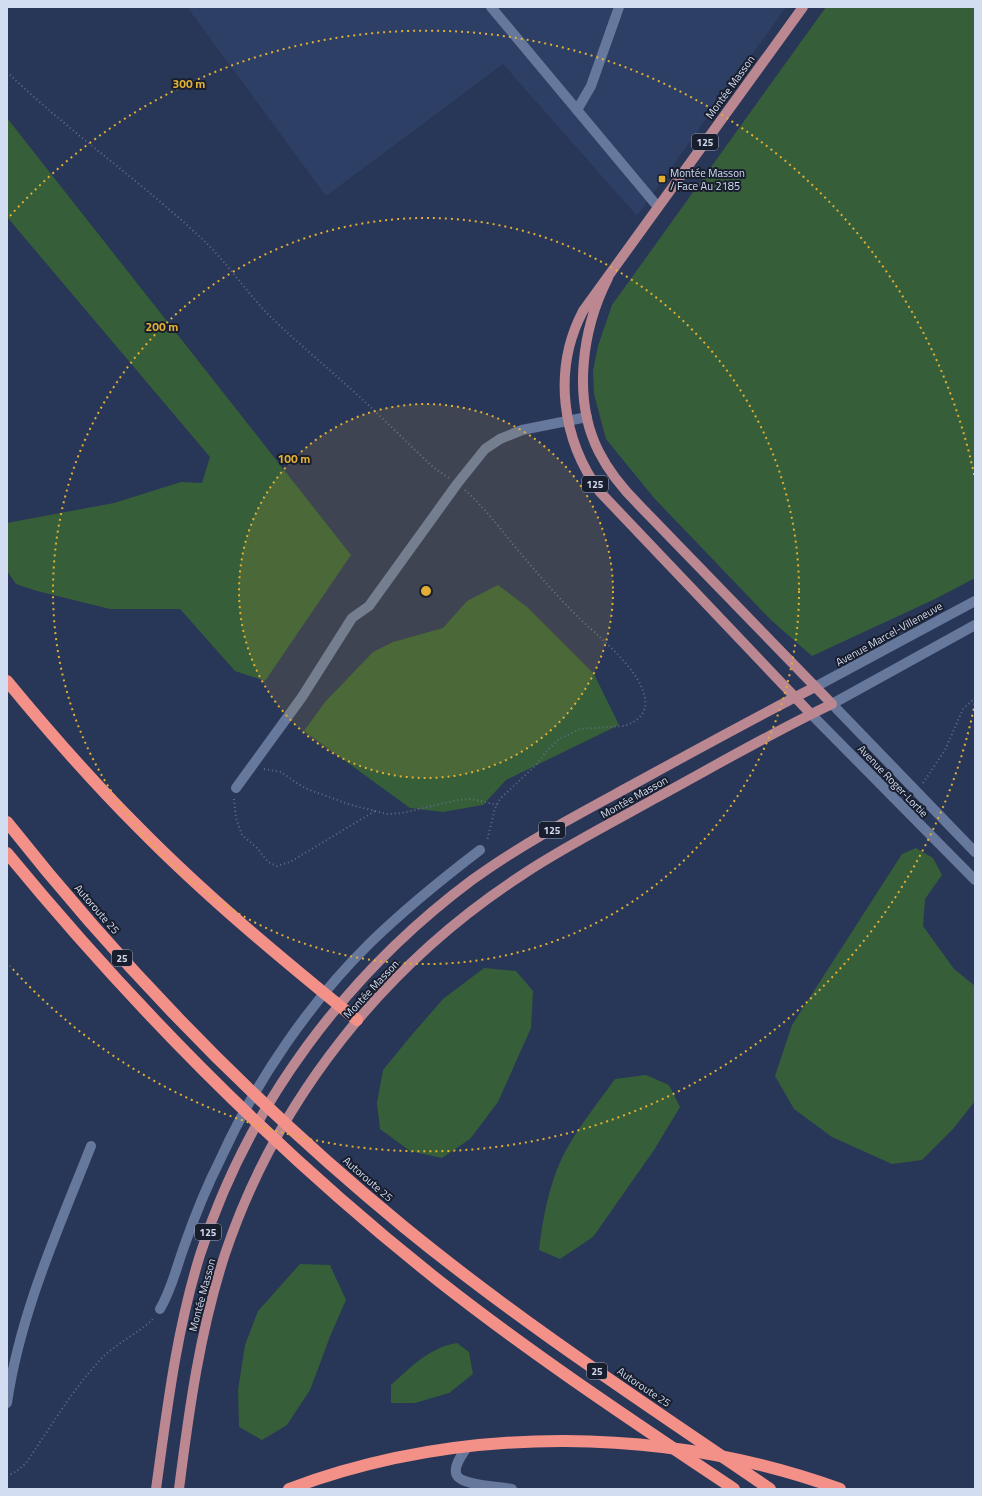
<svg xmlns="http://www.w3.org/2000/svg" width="982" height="1496" viewBox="0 0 982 1496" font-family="'Titillium Web',sans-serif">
  <rect width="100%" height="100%" fill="#283657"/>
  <polygon fill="#2e3f66" points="187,7 786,7 637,216 503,64 326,196"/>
  <g fill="#365f39">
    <polygon points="826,7 975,7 975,578 935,599 812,656 771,620 654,498 606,439 594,394 593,371 598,346 612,305"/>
    <polygon points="7,118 351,555 265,681 235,671 180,609 110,609 37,591 16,584 7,571 7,523 114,503 181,482 202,483 210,457 7,217"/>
    <polygon points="498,585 527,607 594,674 619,725 506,780 483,805 443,812 410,808 304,731 325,702 373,652 393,642 443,628 467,601"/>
    <polygon points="916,848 933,858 942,875 925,899 923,926 954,969 975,986 975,1101 953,1129 922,1160 892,1164 832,1137 794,1109 775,1076 792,1025 902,854"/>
    <polygon points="484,968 516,971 533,991 531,1028 498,1102 470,1139 442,1158 410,1151 380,1129 377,1103 383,1070 410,1037 443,999"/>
    <path d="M646 1075 669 1085 680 1107 654 1150 593 1237 560 1259 539 1250C542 1225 546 1201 554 1178 566 1141 593 1110 615 1079Z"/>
    <polygon points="300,1264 330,1265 346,1300 331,1334 310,1390 287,1425 262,1440 239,1427 238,1390 245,1345 258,1311"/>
    <path d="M457 1343 469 1352 473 1374 449 1393 415 1403H391V1385C411 1367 430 1347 457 1343Z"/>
  </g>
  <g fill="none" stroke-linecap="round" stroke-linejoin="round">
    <g stroke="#606d8a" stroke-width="2" stroke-dasharray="1 3" stroke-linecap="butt">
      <path d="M7 72C68 131 138 179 200 237 224 259 242 286 264 310 289 336 318 359 344 383 375 410 404 440 434 468L449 478"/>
      <path d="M465 490C488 511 507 538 527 561 542 579 559 598 576 615 597 636 639 667 645 698 648 713 637 722 624 726L580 729 559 739 546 752 536 765 500 799 495 808 487 841"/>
      <polyline points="264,769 281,772 298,784 307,789 351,805 387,814 402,813 458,800 469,799 481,801 497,805"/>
      <polyline points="923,783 945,750 963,709 975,698"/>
      <polyline points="234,799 236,818 242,835 257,848 268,862 277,866 290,862 375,811"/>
      <path d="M7 1476 17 1471 26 1463C50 1428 72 1390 101 1359 116 1343 138 1334 154 1318"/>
    </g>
    <g stroke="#67789d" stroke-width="10">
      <polyline points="491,7 658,207"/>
      <polyline points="577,110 591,86 619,7"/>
      <polyline points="975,625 832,704 975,852"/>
      <polyline points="815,687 975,601"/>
      <polyline points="811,714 975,880"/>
      <polyline points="236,788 302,697 352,618 369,606 457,484 485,449 500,439 522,430 587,417"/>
      <path d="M160 1309C172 1289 177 1265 185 1244 195 1215 207 1186 221 1158 256 1081 310 1002 370 943 404 910 442 879 480 850"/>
      <path d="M7 1403C20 1313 58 1230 91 1146"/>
      <path d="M467 1447C463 1454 454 1464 456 1473 458 1486 500 1486 512 1489"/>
    </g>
    <g stroke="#bb8791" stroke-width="10">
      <path d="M803 7 583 311C552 370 562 440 600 492L811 714"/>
      <path d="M156 1489C167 1410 176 1332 200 1255 248 1105 346 974 472 880 523 843 579 814 634 784 694 751 754 718 815 687"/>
      <path d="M179 1489C189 1410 200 1330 225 1254 277 1099 385 964 522 875 564 847 610 824 654 799 713 767 771 733 832 704L639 505C623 489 609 472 599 452 572 399 582 329 608 278"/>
    </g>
    <g stroke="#f39189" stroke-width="12">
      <path d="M7 681C49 732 92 781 139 828 207 897 282 959 357 1020"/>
      <path d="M7 822C124 970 258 1107 404 1227 520 1322 646 1404 770 1489"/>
      <path d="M7 853C137 1011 279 1154 439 1281 533 1355 634 1422 734 1489"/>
      <path d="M289 1489C463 1424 665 1426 840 1489"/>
    </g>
  </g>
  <circle cx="426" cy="591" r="187" fill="#e1af34" fill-opacity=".12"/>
  <g fill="none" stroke="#e1af34" stroke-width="2" stroke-dasharray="2 4">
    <circle cx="426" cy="591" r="187"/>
    <circle cx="426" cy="591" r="373"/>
    <path d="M975 703A560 560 0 0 1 10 966M10 216A560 560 0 0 1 975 479"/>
  </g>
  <rect fill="#e1af34" stroke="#181e2d" stroke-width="1.5" x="658" y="175" width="8" height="8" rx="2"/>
  <g text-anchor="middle" stroke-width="4" stroke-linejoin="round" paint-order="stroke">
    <g fill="#181e2d" stroke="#9ba4b7" stroke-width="1">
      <rect x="692" y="134" width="26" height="16" rx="3"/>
      <rect x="582" y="476" width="26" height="16" rx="3"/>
      <rect x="539" y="822" width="26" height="16" rx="3"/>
      <rect x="112" y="950" width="20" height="16" rx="3"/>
      <rect x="195" y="1224" width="26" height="16" rx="3"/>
      <rect x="587" y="1363" width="20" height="16" rx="3"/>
    </g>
    <g font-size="10" font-weight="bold" fill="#d3ddf2">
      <text x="705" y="146">125</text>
      <text x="595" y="488">125</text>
      <text x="552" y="834">125</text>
      <text x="122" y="962">25</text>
      <text x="208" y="1236">125</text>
      <text x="597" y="1375">25</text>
    </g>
    <g font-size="11" fill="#d3ddf2" stroke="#181e2d">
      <text transform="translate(730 87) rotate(-54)" y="4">Montée Masson</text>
      <text transform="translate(889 634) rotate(-29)" y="4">Avenue Marcel-Villeneuve</text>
      <text transform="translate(893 781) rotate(46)" y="4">Avenue Roger-Lortie</text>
      <text transform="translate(634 797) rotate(-29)" y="4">Montée Masson</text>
      <text transform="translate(97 909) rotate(49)" y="4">Autoroute 25</text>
      <text transform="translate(371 989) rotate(-47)" y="4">Montée Masson</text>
      <text transform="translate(368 1179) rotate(41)" y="4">Autoroute 25</text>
      <text transform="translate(202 1295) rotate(-75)" y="4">Montée Masson</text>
      <text transform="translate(644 1387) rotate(34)" y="4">Autoroute 25</text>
    </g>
    <g font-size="11" fill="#d3ddf2" stroke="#181e2d" text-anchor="start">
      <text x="670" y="177">Montée Masson<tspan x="670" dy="13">/ Face Au 2185</tspan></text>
    </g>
  </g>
  <circle cx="426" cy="591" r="6" fill="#e1af34" stroke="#181e2d" stroke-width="2"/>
  <g font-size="12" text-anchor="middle" font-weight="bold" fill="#e1af34" stroke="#181e2d" stroke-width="4" stroke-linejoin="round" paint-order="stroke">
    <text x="189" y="88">300 m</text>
    <text x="162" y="331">200 m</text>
    <text x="294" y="463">100 m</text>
  </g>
  <rect width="982" height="1496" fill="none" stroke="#d3ddf2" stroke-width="16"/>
</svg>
